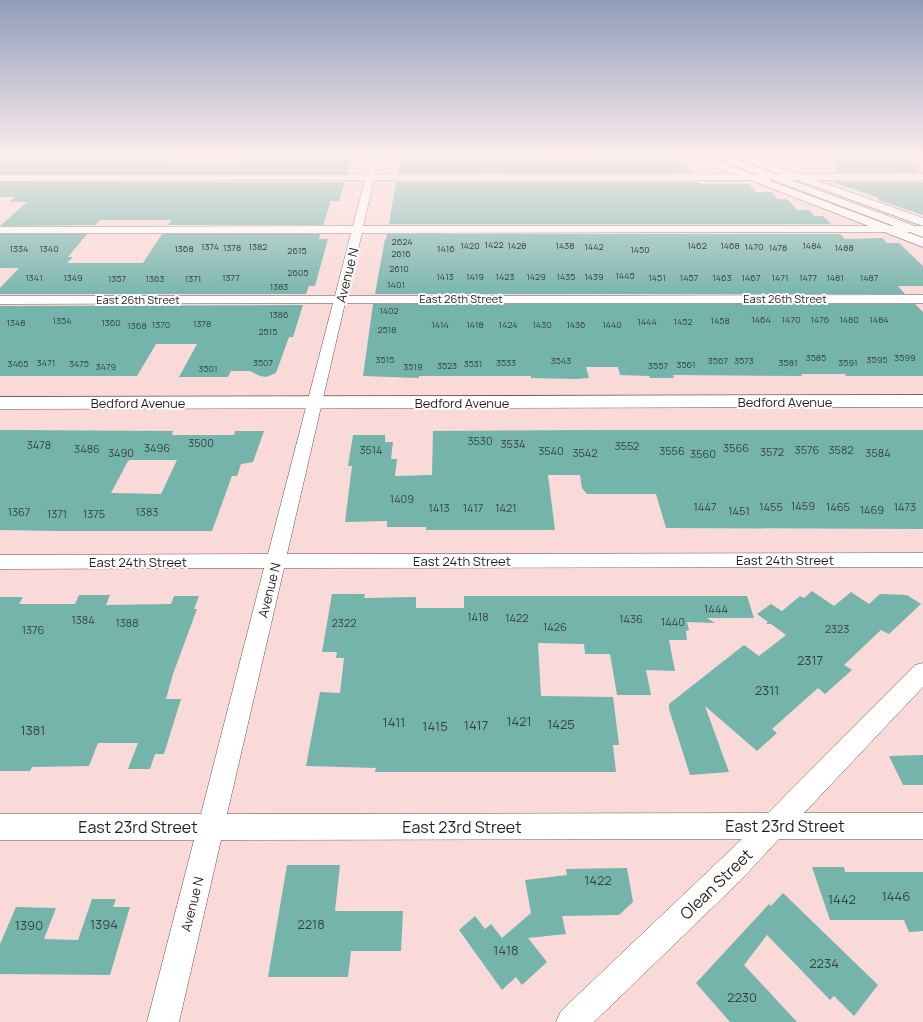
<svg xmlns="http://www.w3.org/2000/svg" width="923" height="1022" viewBox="0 0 923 1022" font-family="Manrope,sans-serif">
  <rect width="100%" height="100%" fill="#f9dad8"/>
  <g fill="#74b4ab" fill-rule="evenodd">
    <polygon points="0,157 174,157 170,162 239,162 242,157 352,158 347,174 0,174"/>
    <polygon points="401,157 545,157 546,161 588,161 586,157 667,157 669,160 683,160 692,173 398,173"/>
    <polygon points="837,157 905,157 922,172 835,173"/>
    <polygon points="0,182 345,182 339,201 331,201 323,225 168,225 172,220 100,220 95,225 0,226 27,202 9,202 15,197 0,197"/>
    <polygon points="396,182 698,182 700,184 749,184 756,192 772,192 777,199 786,199 789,201 797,210 809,210 814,216 823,216 831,224 389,224"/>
    <polygon points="833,182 923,182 923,215 878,200 879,198"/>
    <polygon points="0,234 87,234 68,257 73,257 67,263 143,263 162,234 320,234 319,239 328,239 315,286 309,286 306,294 0,294 0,288 19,268 0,268"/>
    <polygon points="387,234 840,234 845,239 882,238 887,243 899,243 923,266 923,286 898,286 905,294 375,294 385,239 386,239"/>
    <polygon points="373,304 915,304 923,312 923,376 846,376 845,374 801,374 802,376 673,375 674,378 650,378 649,376 620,375 618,367 586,367 589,378 576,379 531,378 531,376 419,376 419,378 363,376"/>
    <polygon points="303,305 293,337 289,337 276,373 266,377 260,376 250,371 231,371 228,377 179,377 197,344 156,344 137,376 0,376 0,306"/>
    <path d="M0 430 173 431 172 435H234L235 431H264L253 462 241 464 237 476H232L212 531H59L0 530ZM130 460H177L161 494 111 493 128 461Z"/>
    <polygon points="606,430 923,430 923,529 666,528 656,494 587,494 582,488 580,475 548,475 555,530 426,530 426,527 387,527 387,521 345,522 352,466 348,466 353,435 385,435 385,442 393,442 391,459 397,459 395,476 432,475 433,431"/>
    <polygon points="812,591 834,606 851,592 869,604 880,594 907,595 921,604 889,634 881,630 844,665 852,670 825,694 818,688 772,729 777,733 757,751 705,706 729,772 690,775 669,709 669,704 744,645 759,656 786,635 771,624 766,624 768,622 757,614 771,604 782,611 800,596 804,598"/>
    <polygon points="332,594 365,594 364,598 416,597 416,608 464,608 464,596 747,596 754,618 707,618 715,623 687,622 689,630 686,631 687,640 669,640 675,671 646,670 651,695 617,695 610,654 585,654 584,644 538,643 541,696 613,697 619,745 613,745 616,772 375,772 376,768 306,766 320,692 340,693 344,658 336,658 337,652 322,652"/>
    <polygon points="79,595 110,595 106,605 171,604 174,596 199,596 194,609 197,609 173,674 166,699 181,699 164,754 155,754 150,769 128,769 138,743 98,743 89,766 32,767 30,771 0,771 0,597 23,597 19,604 75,604"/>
    <polygon points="923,755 923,785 903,785 889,756"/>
    <polygon points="287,865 340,865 335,911 403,911 401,951 351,951 348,977 268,977"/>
    <polygon points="812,867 844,867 845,872 923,872 923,931 909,932 904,920 830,920"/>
    <polygon points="627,868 633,902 619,915 562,916 566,934 528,938 547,962 522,985 516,977 502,990 459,930 475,916 485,929 491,924 502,938 531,913 525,880 567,875 566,869"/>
    <polygon points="783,893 878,985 854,1016 834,996 830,1000 767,935 744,965 797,1022 730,1022 696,983 769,904 771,906"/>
    <polygon points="92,899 116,899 113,907 130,907 110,975 0,974 0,944 16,907 56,908 44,939 78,940"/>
  </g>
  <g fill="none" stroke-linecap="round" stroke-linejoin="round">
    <defs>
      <polygon id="minor" points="371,157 379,157 375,175 923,174 923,180 374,180 363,226 923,226 923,232 362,233 347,296 923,295 923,303 345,303 287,554 923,553 923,567 284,568 227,814 768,813 915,665 923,663 923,687 804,813 923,813 923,839 779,839 740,881 594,1022 556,1022 561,1011 742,839 221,840 179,1022 147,1022 194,840 0,840 0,814 201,814 264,568 0,569 0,555 268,554 333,303 0,304 0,296 335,296 351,233 0,233 0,227 353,226 365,180 0,181 0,175 366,175"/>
      <g id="tertiary">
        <polygon points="691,157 707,157 923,238 923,247"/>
        <polygon points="734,157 750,157 923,218 923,226"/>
      </g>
      <polygon id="secondary" points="923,395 923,407 0,409 0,397"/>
      <polygon id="primary" points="713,157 729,157 923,229 923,237"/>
    </defs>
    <use href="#minor" stroke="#6e5352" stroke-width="1"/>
    <use href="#tertiary" stroke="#6e5352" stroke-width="1"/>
    <use href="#secondary" stroke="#6e5352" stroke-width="1"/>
    <use href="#primary" stroke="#6e5352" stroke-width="1"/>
    <use href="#minor" fill="#fff" fill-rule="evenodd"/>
    <use href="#tertiary" fill="#fff" fill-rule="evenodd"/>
    <use href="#secondary" fill="#fff" fill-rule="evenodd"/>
    <use href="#primary" fill="#fff" fill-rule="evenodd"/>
  </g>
  <linearGradient id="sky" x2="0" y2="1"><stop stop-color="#919cbb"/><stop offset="0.52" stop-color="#fceeed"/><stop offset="1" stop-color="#fceeed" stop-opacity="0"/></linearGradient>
  <rect width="923" height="300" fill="url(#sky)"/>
  <g text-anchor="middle" stroke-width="4" stroke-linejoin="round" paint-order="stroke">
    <g font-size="9" fill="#3a4240">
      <text x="402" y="245">2624</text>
      <text x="494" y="248">1422</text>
      <text x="470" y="249">1420</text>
      <text x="517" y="249">1428</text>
      <text x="565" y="249">1438</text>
      <text x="697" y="249">1462</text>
      <text x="730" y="249">1468</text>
      <text x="812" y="249">1484</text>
      <text x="210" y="250">1374</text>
      <text x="258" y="250">1382</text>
      <text x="594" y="250">1442</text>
      <text x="754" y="250">1470</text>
      <text x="232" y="251">1378</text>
      <text x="778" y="251">1478</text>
      <text x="844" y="251">1488</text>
      <text x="19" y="252">1334</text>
      <text x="49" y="252">1340</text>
      <text x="184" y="252">1368</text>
      <text x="446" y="252">1416</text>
      <text x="640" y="253">1450</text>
      <text x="297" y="254">2615</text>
      <text x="401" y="257">2616</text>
      <text x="399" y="272">2610</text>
      <text x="298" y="276">2605</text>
      <text x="625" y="279">1445</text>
      <text x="445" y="280">1413</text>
      <text x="475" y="280">1419</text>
      <text x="505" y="280">1423</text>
      <text x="536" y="280">1429</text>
      <text x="566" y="280">1435</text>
      <text x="594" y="280">1439</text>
      <text x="34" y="281">1341</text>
      <text x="73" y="281">1349</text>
      <text x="231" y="281">1377</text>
      <text x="657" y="281">1451</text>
      <text x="689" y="281">1457</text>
      <text x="722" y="281">1463</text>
      <text x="751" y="281">1467</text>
      <text x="780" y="281">1471</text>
      <text x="808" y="281">1477</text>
      <text x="835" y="281">1481</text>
      <text x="869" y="281">1487</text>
      <text x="117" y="282">1357</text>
      <text x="155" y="282">1363</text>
      <text x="193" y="282">1371</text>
      <text x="396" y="288">1401</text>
      <text x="279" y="290">1383</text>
      <text x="389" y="314">1402</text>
      <text x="279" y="318">1386</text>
      <text x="761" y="323">1464</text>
      <text x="791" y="323">1470</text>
      <text x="820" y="323">1476</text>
      <text x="849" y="323">1480</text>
      <text x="879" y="323">1484</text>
      <text x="62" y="324">1354</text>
      <text x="720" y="324">1458</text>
      <text x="647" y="325">1444</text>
      <text x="683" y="325">1452</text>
      <text x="16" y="326">1348</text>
      <text x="111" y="326">1360</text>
      <text x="202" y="327">1378</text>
      <text x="161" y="328">1370</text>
      <text x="440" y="328">1414</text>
      <text x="475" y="328">1418</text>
      <text x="508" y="328">1424</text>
      <text x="542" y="328">1430</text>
      <text x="576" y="328">1436</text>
      <text x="612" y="328">1440</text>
      <text x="137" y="329">1368</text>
      <text x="387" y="333">2518</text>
      <text x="268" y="335">2515</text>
      <text x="816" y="361">3585</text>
      <text x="905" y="361">3599</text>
      <text x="385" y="363">3515</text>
      <text x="877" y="363">3595</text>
      <text x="561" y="364">3543</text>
      <text x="718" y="364">3567</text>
      <text x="744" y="364">3573</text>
      <text x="46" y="366">3471</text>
      <text x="263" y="366">3507</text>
      <text x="506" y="366">3533</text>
      <text x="788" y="366">3581</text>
      <text x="848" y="366">3591</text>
      <text x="18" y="367">3465</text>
      <text x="79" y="367">3475</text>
      <text x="473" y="367">3531</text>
      <text x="686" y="368">3561</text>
      <text x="447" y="369">3523</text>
      <text x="658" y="369">3557</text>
      <text x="106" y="370">3479</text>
      <text x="413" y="370">3519</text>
      <text x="208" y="372">3501</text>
    </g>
    <g font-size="11" fill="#271c1c" stroke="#fff">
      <text x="461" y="303">East 26th Street</text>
      <text x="785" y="303">East 26th Street</text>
      <text x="138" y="304">East 26th Street</text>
    </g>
    <g font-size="11" fill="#3a4240">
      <text x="480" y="445">3530</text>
      <text x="201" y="447">3500</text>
      <text x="513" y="448">3534</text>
      <text x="39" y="449">3478</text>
      <text x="627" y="450">3552</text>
      <text x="157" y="452">3496</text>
      <text x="736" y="452">3566</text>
      <text x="87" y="453">3486</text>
      <text x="371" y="454">3514</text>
      <text x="807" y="454">3576</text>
      <text x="841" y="454">3582</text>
      <text x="551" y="455">3540</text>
      <text x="672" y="455">3556</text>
      <text x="772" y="456">3572</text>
      <text x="121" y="457">3490</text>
      <text x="585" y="457">3542</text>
      <text x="878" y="457">3584</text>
      <text x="703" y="458">3560</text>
      <text x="402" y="503">1409</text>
      <text x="803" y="510">1459</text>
      <text x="705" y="511">1447</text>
      <text x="771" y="511">1455</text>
      <text x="838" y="511">1465</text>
      <text x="905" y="511">1473</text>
      <text x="439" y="512">1413</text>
      <text x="473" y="512">1417</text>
      <text x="506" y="512">1421</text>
      <text x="872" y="514">1469</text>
      <text x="739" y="515">1451</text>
      <text x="19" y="516">1367</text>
      <text x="147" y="516">1383</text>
      <text x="57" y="518">1371</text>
      <text x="94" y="518">1375</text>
      <text x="716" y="613">1444</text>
      <text x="478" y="621">1418</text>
      <text x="517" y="622">1422</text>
      <text x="631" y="623">1436</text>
      <text x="83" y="624">1384</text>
      <text x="673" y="626">1440</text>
      <text x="127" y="627">1388</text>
      <text x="344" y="627">2322</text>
      <text x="555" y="631">1426</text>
      <text x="837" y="633">2323</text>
      <text x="33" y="634">1376</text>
    </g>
    <g font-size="13" fill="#271c1c" stroke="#fff">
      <text transform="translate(347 275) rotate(-76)" y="5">Avenue N</text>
      <text x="785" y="407">Bedford Avenue</text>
      <text x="138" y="408">Bedford Avenue</text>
      <text x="462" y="408">Bedford Avenue</text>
      <text x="785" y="565">East 24th Street</text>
      <text x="462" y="566">East 24th Street</text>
      <text x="138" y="567">East 24th Street</text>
      <text transform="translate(269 590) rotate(-76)" y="5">Avenue N</text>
      <text transform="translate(192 904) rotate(-76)" y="5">Avenue N</text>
    </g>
    <g font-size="13" fill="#3a4240">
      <text x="810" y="665">2317</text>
      <text x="767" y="695">2311</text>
      <text x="519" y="726">1421</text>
      <text x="394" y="727">1411</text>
      <text x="561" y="729">1425</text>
      <text x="476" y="730">1417</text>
      <text x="435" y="731">1415</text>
      <text x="33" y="735">1381</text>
      <text x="598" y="885">1422</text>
      <text x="896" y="901">1446</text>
      <text x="842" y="904">1442</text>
      <text x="104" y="929">1394</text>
      <text x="311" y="929">2218</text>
      <text x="29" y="930">1390</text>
      <text x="506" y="955">1418</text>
      <text x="824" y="968">2234</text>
      <text x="742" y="1002">2230</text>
    </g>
    <g font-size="16" fill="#271c1c" stroke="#fff">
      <text x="785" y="832">East 23rd Street</text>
      <text x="138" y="833">East 23rd Street</text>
      <text x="462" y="833">East 23rd Street</text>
      <text transform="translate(716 884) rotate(-44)" y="6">Olean Street</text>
    </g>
  </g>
</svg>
